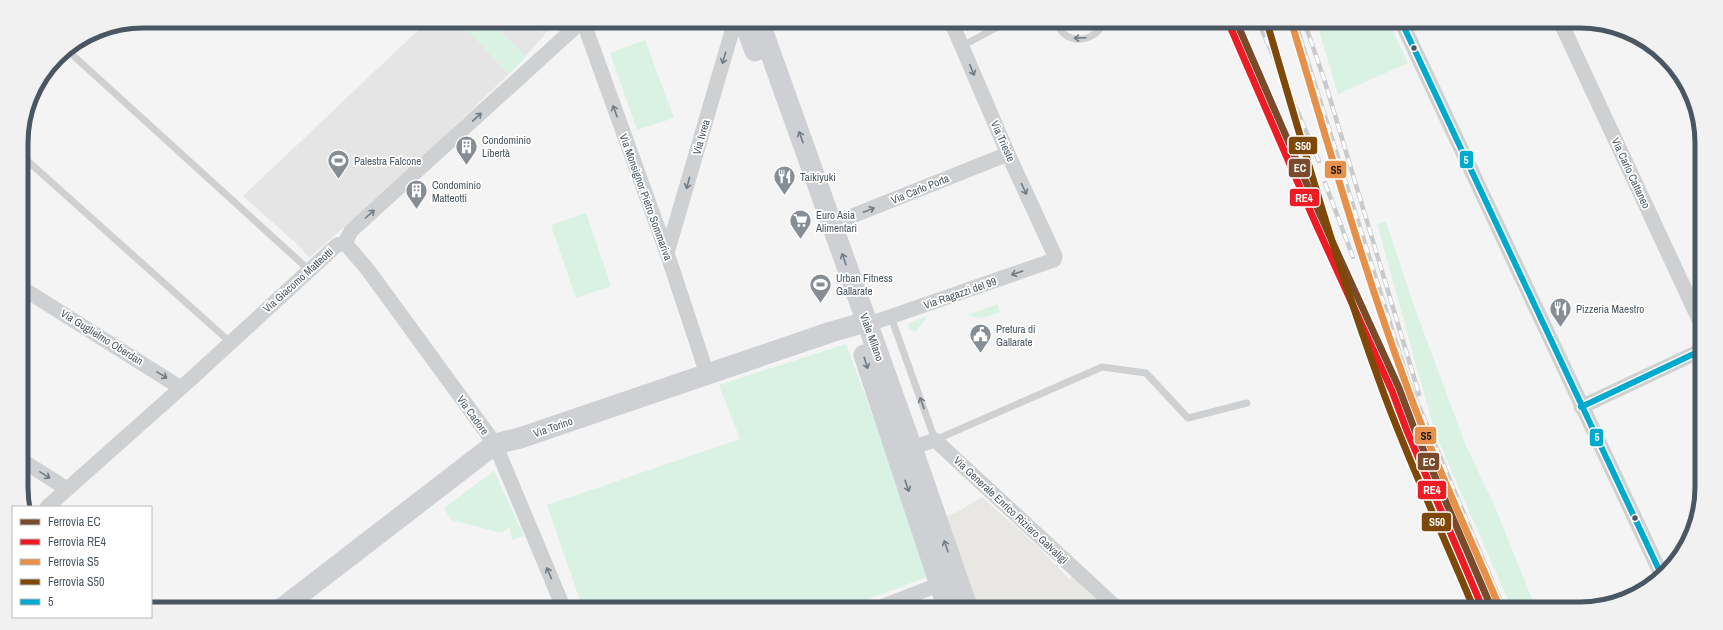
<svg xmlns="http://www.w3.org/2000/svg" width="1723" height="630" viewBox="0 0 1723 630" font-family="'Archivo Narrow',sans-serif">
  <rect width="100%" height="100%" fill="#f4f4f4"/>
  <g fill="#e8e7e3">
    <polygon points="532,21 558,21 545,34"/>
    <polygon points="982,497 1037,546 1069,579 1074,574 1086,590 1104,609 978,609 946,516 957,512"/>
  </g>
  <polygon fill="#e6e5e6" points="428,21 532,21 545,34 517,66 424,156 309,258 298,245 243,196"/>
  <g fill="#d9f2e3">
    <polygon points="458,21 490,21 526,56 509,74"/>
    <polygon points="1316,21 1388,21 1408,63 1338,94"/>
    <polygon points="645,40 674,118 637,130 610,53"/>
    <polygon points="586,213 611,286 576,298 551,225"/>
    <polygon points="1386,222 1414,306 1466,446 1495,507 1536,609 1512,609 1435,433 1377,224"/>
    <path d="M997 304 1000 312C989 316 980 321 968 315Z"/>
    <polygon points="928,316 915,332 908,328 909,323"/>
    <polygon points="846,344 932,575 842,609 583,609 547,505 740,439 719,385"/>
    <polygon points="494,471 524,536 512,540 509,527 502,533 451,520 444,508"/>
  </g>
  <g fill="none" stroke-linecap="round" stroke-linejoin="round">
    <g stroke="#ced0d2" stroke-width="7">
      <path d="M1056 21C1058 27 1062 33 1067 36 1081 44 1100 36 1103 21"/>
      <polyline points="962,46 1009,21"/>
      <polyline points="66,49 309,270"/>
      <polyline points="21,155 230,342"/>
      <polyline points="891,317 935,440 1102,367 1146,373 1188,418 1247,403"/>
    </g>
    <g stroke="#ced0d2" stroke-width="15">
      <polyline points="583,21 667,253 707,374"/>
      <polyline points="1401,21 1662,576"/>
      <polyline points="1560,21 1702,326"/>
      <polyline points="832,224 1008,154"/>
      <polyline points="345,243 368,270 495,444 564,609"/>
      <polyline points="345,243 351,231 582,21"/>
      <polyline points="667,253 735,21"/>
      <polyline points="22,288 181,388"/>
      <polyline points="866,322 878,321 1054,260 1055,256 1008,154 951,21"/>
      <polyline points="1581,407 1702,350"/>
      <polyline points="902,451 935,440 1118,609"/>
      <polyline points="23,461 67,489"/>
      <polyline points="47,507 191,379 337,245 345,243"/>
      <polyline points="876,609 948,581"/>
    </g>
    <g stroke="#ced0d4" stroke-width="21">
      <polyline points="744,21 755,51"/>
      <polyline points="759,21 912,448 968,609"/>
      <polyline points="864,355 948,609"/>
      <polyline points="281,609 495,444 520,438 831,332 866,322"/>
    </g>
    <defs>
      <g id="rail">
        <polyline points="1258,21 1319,161"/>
        <polyline points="1295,21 1408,380 1504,609"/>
        <polyline points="1304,21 1325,82 1419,394"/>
        <polyline points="1325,183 1353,257"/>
        <polyline points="1439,485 1462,568"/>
      </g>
    </defs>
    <use href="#rail" stroke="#c9cacc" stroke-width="4.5"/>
    <use href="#rail" stroke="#fff" stroke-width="3" stroke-dasharray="9" stroke-linecap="butt"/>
    <defs>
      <g id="bus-1">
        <polyline points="1401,21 1662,576"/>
        <polyline points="1581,407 1702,350"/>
      </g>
    </defs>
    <use href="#bus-1" stroke="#fff" stroke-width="9"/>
    <use href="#bus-1" stroke="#00a9ce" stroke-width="6"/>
    <defs>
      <polyline id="rail-1" points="1236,21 1322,219 1399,388 1414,428 1492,609"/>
      <polyline id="rail-2" points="1229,24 1315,222 1392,391 1407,431 1483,609"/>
      <path id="rail-3" d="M1291 21C1328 143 1362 265 1406 384 1433 460 1468 532 1499 606"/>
      <path id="rail-4" d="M1268 26C1304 149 1339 273 1384 394 1411 467 1444 537 1474 609"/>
    </defs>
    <use href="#rail-1" stroke="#fff" stroke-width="10"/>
    <use href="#rail-2" stroke="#fff" stroke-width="10"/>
    <use href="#rail-3" stroke="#fff" stroke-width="10"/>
    <use href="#rail-4" stroke="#fff" stroke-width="10"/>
    <use href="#rail-1" stroke="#7a4b2a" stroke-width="7"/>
    <use href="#rail-2" stroke="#ed1c24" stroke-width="7"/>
    <use href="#rail-3" stroke="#e6904a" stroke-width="7"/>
    <use href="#rail-4" stroke="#7d4808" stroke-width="7"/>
  </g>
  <defs><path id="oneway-shaft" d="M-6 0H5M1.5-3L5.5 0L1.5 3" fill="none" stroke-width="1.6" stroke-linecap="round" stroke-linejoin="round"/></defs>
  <g stroke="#727b83">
    <use href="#oneway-shaft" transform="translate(1080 38) rotate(178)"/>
    <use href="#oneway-shaft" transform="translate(724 58) rotate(106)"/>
    <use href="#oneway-shaft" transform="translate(972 70) rotate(67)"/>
    <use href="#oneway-shaft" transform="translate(615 111) rotate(-110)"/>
    <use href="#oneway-shaft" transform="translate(477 117) rotate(-43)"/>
    <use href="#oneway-shaft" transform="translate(688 183) rotate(106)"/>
    <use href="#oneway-shaft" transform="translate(1024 189) rotate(65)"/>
    <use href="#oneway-shaft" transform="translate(869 210) rotate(-22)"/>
    <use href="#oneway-shaft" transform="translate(370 214) rotate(-42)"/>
    <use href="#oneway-shaft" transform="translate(1017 273) rotate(161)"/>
    <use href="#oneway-shaft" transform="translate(162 375) rotate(32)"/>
    <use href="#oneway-shaft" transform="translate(922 403) rotate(-110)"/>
    <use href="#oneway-shaft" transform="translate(45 475) rotate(32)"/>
    <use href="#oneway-shaft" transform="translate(549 573) rotate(-113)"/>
  </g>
  <g stroke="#727b84">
    <use href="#oneway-shaft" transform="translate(801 137) rotate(-110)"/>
    <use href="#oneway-shaft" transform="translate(844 259) rotate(-109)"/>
    <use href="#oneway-shaft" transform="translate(866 363) rotate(72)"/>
    <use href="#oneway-shaft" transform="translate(907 486) rotate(71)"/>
    <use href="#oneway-shaft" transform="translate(946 546) rotate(-109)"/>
  </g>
  <defs>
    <symbol id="building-pin" viewBox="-11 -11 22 30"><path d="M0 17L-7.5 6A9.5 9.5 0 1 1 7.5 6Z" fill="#868d94" stroke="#fff"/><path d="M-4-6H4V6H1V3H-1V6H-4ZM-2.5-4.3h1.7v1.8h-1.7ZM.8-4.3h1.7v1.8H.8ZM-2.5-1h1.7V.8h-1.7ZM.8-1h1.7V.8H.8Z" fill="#fff"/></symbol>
    <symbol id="stadium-pin" viewBox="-11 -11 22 30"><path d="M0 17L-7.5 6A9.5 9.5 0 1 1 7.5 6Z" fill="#868d94" stroke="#fff"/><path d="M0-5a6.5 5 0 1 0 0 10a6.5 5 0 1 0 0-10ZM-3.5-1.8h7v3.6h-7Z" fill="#fff"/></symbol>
    <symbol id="restaurant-pin" viewBox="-11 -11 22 30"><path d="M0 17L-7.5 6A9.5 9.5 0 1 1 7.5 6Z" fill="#868d94" stroke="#fff"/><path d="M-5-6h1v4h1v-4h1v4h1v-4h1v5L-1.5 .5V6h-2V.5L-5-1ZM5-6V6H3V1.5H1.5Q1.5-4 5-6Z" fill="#fff"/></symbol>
    <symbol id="supermarket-pin" viewBox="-11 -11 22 30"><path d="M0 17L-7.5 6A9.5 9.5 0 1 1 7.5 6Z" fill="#868d94" stroke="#fff"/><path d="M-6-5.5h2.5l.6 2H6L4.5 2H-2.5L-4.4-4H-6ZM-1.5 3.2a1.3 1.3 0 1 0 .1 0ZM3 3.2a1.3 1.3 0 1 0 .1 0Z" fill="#fff"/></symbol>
    <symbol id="civic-pin" viewBox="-11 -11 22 30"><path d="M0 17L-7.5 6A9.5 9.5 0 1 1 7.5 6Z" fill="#868d94" stroke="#fff"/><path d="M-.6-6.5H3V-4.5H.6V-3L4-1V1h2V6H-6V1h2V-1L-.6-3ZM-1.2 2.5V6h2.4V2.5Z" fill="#fff"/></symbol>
  </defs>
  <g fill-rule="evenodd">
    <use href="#building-pin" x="454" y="134" width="25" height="34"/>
    <use href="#stadium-pin" x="326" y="148" width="25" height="34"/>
    <use href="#restaurant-pin" x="772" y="164" width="25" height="34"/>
    <use href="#building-pin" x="404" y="178" width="25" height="34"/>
    <use href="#supermarket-pin" x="788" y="208" width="25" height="34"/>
    <use href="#stadium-pin" x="808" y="272" width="25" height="34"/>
    <use href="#restaurant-pin" x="1548" y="296" width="25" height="34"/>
    <use href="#civic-pin" x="968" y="322" width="25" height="34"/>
  </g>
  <g fill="#4a5661" stroke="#fff" stroke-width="1.5">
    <circle cx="1414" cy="48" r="3.5"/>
    <circle cx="1635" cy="518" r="3.5"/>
  </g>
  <g text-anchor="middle" stroke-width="3.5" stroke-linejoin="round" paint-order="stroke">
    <g font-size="11" fill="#4a5661" stroke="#fff">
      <text transform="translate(701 137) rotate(-74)" y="4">Via Ivrea</text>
      <text transform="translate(1003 141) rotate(66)" y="4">Via Trieste</text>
      <text transform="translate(1631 173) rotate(65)" y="4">Via Carlo Cattaneo</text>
      <text transform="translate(920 189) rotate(-22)" y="4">Via Carlo Porta</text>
      <text transform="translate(646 197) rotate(70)" y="4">Via Monsignor Pietro Sommariva</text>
      <text transform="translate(298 280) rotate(-42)" y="4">Via Giacomo Matteotti</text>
      <text transform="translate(960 293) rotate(-19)" y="4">Via Ragazzi del 99</text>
      <text transform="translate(102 337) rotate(32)" y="4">Via Guglielmo Oberdan</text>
      <text transform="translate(872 337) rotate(70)" y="4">Viale Milano</text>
      <text transform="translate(473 415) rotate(54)" y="4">Via Cadore</text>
      <text transform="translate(553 427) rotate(-19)" y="4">Via Torino</text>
      <text transform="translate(1011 510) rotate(43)" y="4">Via Generale Enrico Riziero Galvaligi</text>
    </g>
    <g font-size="11" fill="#4a5661" stroke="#fff" text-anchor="start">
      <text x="482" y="144">Condominio<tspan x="482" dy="13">Libertà</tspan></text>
      <text x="354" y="165">Palestra Falcone</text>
      <text x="800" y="181">Taikiyuki</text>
      <text x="432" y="189">Condominio<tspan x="432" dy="13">Matteotti</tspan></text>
      <text x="816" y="219">Euro Asia<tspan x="816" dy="13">Alimentari</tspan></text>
      <text x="836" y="282">Urban Fitness<tspan x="836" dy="13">Gallarate</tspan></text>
      <text x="1576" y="313">Pizzeria Maestro</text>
      <text x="996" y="333">Pretura di<tspan x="996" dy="13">Gallarate</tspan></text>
    </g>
  </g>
  <path d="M0 0H1723V630H0ZM143 28H1580A115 115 0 0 1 1695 143V487A115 115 0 0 1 1580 602H143A115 115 0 0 1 28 487V143A115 115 0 0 1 143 28Z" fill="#f1f1f2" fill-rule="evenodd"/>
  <path fill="none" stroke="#4a5661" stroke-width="5" d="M143 28H1580A115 115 0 0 1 1695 143V487A115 115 0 0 1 1580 602H143A115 115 0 0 1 28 487V143A115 115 0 0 1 143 28Z"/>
  <g stroke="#fff" stroke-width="1.5">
    <rect x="1288" y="136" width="30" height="19" rx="4" fill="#7d4808"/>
    <rect x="1459" y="150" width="15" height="19" rx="4" fill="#00a9ce"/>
    <rect x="1288" y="158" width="23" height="20" rx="4" fill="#7a4b2a"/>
    <rect x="1324" y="160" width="23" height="19" rx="4" fill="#e6904a"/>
    <rect x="1289" y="188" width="31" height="19" rx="4" fill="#ed1c24"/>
    <rect x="1414" y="426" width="23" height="19" rx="4" fill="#e6904a"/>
    <rect x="1589" y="428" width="15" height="19" rx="4" fill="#00a9ce"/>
    <rect x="1417" y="452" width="23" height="19" rx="4" fill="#7a4b2a"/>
    <rect x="1417" y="480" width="30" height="20" rx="4" fill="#ed1c24"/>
    <rect x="1421" y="512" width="31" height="20" rx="4" fill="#7d4808"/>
  </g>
  <g font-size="11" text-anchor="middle" font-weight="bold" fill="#fff">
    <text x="1303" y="150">S50</text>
    <text x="1466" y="164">5</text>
    <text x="1300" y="172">EC</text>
    <text x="1304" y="202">RE4</text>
    <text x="1597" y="441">5</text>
    <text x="1429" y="466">EC</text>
    <text x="1432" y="494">RE4</text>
    <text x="1437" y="526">S50</text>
  </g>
  <g font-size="11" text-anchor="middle" font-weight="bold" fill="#111">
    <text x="1336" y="174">S5</text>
    <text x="1426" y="440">S5</text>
  </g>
  <rect x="12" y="506" width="140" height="112" fill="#ffffff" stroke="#b7bbc0"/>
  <rect x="20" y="519" width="20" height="6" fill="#7a4b2a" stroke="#b7bbc0"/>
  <text x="48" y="526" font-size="12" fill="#4a5661">Ferrovia EC</text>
  <rect x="20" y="539" width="20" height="6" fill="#ed1c24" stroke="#b7bbc0"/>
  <text x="48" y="546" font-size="12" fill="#4a5661">Ferrovia RE4</text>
  <rect x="20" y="559" width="20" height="6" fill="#e6904a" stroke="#b7bbc0"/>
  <text x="48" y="566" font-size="12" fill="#4a5661">Ferrovia S5</text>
  <rect x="20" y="579" width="20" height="6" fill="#7d4808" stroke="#b7bbc0"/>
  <text x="48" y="586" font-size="12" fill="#4a5661">Ferrovia S50</text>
  <rect x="20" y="599" width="20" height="6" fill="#00a9ce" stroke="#b7bbc0"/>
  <text x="48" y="606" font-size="12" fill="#4a5661">5</text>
</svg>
